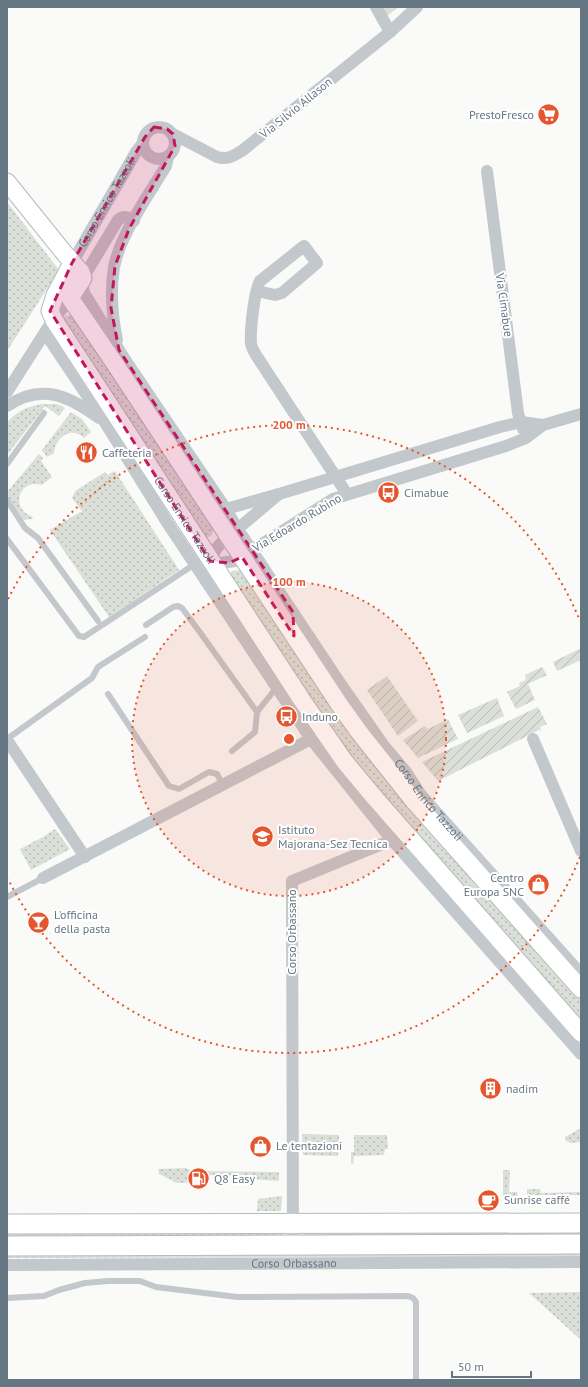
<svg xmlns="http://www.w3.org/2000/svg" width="588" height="1387" viewBox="0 0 588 1387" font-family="'PT Sans',sans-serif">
  <defs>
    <pattern id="grass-dots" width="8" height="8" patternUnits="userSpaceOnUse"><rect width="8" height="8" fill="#dadfd7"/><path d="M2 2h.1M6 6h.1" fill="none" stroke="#b4b9b4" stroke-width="1.8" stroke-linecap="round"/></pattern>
    <pattern id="garden-furrows" width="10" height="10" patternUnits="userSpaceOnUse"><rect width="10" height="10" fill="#dadfd7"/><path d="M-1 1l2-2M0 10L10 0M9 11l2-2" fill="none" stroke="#b4b9b4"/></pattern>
  </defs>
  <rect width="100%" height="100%" fill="#fafaf8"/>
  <g fill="url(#grass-dots)">
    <polygon points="7,202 59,270 7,351"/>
    <path d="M71 315 76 318 214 527C213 534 211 537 204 539L61 321 65 316Z"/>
    <path d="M42 404H57L65 408 59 416 45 406 7 455V422C18 411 26 407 42 404Z"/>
    <path d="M71 412 82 419 91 432 84 438C70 425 55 439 54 453L47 457 42 450Z"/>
    <path d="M39 454 43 458 41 461 52 477 42 485C19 478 9 509 33 517L32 519 24 520 7 495V492Z"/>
    <polygon points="115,471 179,570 109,617 50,530 82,511 72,498 75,491 105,472 107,475"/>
    <polygon points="240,570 246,577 408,805 581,999 581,1025 359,772 228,578 232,571"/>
    <polygon points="55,829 70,849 31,870 20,849 43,837"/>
    <polygon points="581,1128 581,1142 570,1143 565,1140 565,1137"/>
    <polygon points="302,1134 339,1135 338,1156 303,1155"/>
    <polygon points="354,1135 387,1135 388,1149 385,1149 384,1155 354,1156 353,1164 351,1164 351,1152 354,1152"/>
    <polygon points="186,1168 192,1171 279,1172 279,1181 251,1179 249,1176 202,1175 200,1182 177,1183 159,1174 158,1169"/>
    <polygon points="503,1170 510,1170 509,1192 517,1192 518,1197 503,1197"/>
    <polygon points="527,1189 540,1189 541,1193 581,1192 581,1195 527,1195"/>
    <polygon points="282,1196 281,1211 257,1211 258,1199"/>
    <polygon points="581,1232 581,1238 303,1240 305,1234"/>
    <polygon points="7,1234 282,1234 282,1238 7,1239"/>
    <polygon points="581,1253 581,1257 7,1258 7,1254"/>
    <polygon points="581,1292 581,1340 529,1293"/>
  </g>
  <polygon fill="#dadfd7" points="382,7 399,7 387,16"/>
  <g fill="url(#garden-furrows)">
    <polygon points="581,648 581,660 557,671 553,662"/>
    <polygon points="542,667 547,675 528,684 535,700 516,709 507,692 520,686 519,683 526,680 525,675"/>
    <polygon points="387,676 418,721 398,736 367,690"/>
    <polygon points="497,698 504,716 467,733 458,715"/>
    <polygon points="538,707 547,724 540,727 541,729 438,781 422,762"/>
    <polygon points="448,719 458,739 418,758 403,740 425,726 428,729"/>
  </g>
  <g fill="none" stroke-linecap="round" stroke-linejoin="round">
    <defs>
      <g id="secondary">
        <polyline points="7,182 65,254 81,272 83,278 70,298 115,364 339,704 359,732 413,800 581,989"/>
        <path id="s4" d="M72 263 55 295 50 311 54 320 302 700 345 762 375 798 581 1033"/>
      </g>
      <g id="primary">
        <polyline points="7,1224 581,1223"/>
        <polyline points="7,1246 581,1244"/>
      </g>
    </defs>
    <use href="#secondary" stroke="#b3babf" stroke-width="19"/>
    <use href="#primary" stroke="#b5babe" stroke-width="21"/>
    <g stroke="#c3c8cc" stroke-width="6">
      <polyline points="7,464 44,413"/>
      <polyline points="7,500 25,528 38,538 98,621"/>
      <polyline points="7,539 79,636 84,637 195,564"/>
      <polyline points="146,625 173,607 178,606 182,608 199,631 257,712"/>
      <polyline points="108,694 169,786 179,789 209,772 217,774 223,785"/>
      <polyline points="7,739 92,678 98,667 145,637"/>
      <polyline points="232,751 255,732 257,712 277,687"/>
      <polyline points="7,897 43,878"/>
      <polyline points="7,1298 44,1296 59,1290 85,1283 108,1281 140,1281 156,1287 237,1297 408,1296 413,1298 416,1302 416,1380"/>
    </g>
    <g stroke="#c3c8cc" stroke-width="12">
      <polyline points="376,7 390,32"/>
      <circle cx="159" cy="143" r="16"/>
      <path d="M173 134 217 157C228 160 233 156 243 150L390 32 417 7"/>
      <polyline points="487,171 518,413 523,429"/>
      <path id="s1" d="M134 221C128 217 124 215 118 220L83 278V287L84 293 124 358 226 509 237 528 340 683 384 746 406 772 421 795 581 974"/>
      <path id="s2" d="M72 263 136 152 143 143"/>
      <path d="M257 291 275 295 282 293 317 263 304 246 260 281C254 292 250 331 251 343 251 347 254 351 256 355L347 494"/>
      <polyline points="45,333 106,424 168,524 311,739 392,840 581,1054"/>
      <path d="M117 340C112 316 110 292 114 267 121 233 148 196 166 166L168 157"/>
      <polyline points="7,392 49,326 70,298"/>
      <path d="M7 406C41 383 68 395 99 418"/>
      <polyline points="279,494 222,542 216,549 210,561 221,563 235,561 333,499 506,446 526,438 543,425 581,414"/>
      <polyline points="226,509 279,494 500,427 521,422 543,425"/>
      <polyline points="533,739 581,851"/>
      <polyline points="7,740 85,857"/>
      <polyline points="43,878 311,739"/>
      <polyline points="293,1245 292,881 392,840"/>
      <path id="s3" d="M7 1265 581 1262"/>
    </g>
    <use href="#secondary" stroke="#fff" stroke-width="17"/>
    <use href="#primary" stroke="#fff" stroke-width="19"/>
  </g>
  <path fill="#c2185b" fill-opacity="0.2" stroke="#c2185b" stroke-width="3" stroke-dasharray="8 5" stroke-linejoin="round" d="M154 127 167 129 173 134 175 146 129 229 115 266 111 308 119 350 293 612 294 636 242 557 229 563 210 561 50 311 72 263 145 137Z"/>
  <circle cx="289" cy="739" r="157" fill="#e4572e" fill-opacity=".12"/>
  <g fill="none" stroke="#e4572e" stroke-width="2" stroke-dasharray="2 4">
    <circle cx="289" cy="739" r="157"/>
    <path d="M580 857A314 314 0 0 1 8 879M8 599A314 314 0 0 1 580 621"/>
  </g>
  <defs>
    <symbol id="supermarket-disc" viewBox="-11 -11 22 22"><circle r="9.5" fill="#e4572e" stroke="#fff"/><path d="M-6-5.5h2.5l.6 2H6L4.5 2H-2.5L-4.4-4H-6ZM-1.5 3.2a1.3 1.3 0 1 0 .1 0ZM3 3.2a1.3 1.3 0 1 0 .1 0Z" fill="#fff"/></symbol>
    <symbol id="restaurant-disc" viewBox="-11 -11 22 22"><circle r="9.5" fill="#e4572e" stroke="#fff"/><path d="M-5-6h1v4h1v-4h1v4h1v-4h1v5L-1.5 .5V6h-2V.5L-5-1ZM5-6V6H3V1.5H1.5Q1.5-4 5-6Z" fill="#fff"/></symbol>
    <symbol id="bus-disc" viewBox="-11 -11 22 22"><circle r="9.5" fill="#e4572e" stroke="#fff"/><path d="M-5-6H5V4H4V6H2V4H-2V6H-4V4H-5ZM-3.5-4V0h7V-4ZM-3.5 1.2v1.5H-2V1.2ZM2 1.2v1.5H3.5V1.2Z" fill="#fff"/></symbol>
    <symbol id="school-disc" viewBox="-11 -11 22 22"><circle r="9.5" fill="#e4572e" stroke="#fff"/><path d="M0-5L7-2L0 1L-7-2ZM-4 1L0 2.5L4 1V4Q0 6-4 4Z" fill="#fff"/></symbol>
    <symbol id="shop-disc" viewBox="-11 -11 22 22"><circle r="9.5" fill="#e4572e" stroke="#fff"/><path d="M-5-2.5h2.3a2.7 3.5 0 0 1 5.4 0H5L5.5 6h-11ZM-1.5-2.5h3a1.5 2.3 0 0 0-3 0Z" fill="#fff"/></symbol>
    <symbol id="bar-disc" viewBox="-11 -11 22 22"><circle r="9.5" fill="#e4572e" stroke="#fff"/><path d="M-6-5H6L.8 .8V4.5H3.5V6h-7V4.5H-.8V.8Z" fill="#fff"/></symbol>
    <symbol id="building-disc" viewBox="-11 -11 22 22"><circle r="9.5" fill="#e4572e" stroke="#fff"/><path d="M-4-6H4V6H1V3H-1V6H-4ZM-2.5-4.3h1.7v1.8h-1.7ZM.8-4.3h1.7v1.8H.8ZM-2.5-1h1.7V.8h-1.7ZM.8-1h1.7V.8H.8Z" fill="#fff"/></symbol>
    <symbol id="fuel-disc" viewBox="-11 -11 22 22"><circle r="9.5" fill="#e4572e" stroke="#fff"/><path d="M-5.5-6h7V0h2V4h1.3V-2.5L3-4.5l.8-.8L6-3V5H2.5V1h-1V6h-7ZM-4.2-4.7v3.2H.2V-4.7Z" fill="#fff"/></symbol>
    <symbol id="cafe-disc" viewBox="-11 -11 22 22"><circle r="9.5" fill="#e4572e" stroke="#fff"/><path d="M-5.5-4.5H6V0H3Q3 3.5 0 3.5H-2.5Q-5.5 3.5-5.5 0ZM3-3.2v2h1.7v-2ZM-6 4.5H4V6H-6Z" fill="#fff"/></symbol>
  </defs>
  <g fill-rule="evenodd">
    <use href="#supermarket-disc" x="536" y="102" width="25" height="25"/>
    <use href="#restaurant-disc" x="74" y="440" width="25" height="25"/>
    <use href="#bus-disc" x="376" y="480" width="25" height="25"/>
    <use href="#bus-disc" x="274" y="704" width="25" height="25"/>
    <use href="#school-disc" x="250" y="824" width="25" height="25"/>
    <use href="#shop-disc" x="526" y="872" width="25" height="25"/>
    <use href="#bar-disc" x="26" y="910" width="25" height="25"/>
    <use href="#building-disc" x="478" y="1076" width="25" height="25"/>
    <use href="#shop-disc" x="248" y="1134" width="25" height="25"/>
    <use href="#fuel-disc" x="186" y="1166" width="25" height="25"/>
    <use href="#cafe-disc" x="476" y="1188" width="25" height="25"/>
  </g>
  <g text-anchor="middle" stroke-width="4" stroke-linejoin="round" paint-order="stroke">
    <g font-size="12" fill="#657683" stroke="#fff">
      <text transform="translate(296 108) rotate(-39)" y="4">Via Silvio Allason</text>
      <text dy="4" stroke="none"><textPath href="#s2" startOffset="70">Corso Enrico Tazzoli</textPath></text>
      <text transform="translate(504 305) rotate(82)" y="4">Via Cimabue</text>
      <text dy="4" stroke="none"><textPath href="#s4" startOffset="302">Corso Enrico Tazzoli</textPath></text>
      <text transform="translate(297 523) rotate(-31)" y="4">Via Edoardo Rubino</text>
      <text dy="4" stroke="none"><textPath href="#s1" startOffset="714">Corso Enrico Tazzoli</textPath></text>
      <text transform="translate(292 932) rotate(-90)" y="4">Corso Orbassano</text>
      <text dy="4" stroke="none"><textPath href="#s3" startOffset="287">Corso Orbassano</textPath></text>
    </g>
    <g font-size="12" fill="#657683" stroke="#fff" text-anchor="start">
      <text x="534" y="119" text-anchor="end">PrestoFresco</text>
      <text x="102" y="457">Caffeteria</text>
      <text x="404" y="497">Cimabue</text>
      <text x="302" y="721">Induno</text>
      <text x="278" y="834">Istituto<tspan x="278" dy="14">Majorana-Sez Tecnica</tspan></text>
      <text x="524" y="882" text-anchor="end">Centro<tspan x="524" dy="14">Europa SNC</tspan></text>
      <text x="54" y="919">L'officina<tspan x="54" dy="14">della pasta</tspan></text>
      <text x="506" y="1093">nadim</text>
      <text x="276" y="1150">Le tentazioni</text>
      <text x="214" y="1183">Q8 Easy</text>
      <text x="504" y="1204">Sunrise caffé</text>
    </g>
  </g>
  <circle cx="289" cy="739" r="6" fill="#e4572e" stroke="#fff" stroke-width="2"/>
  <g font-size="12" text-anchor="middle" font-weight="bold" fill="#e4572e" stroke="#fff" stroke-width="4" stroke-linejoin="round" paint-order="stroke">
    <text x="289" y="429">200 m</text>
    <text x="289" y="586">100 m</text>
  </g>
  <rect width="588" height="1387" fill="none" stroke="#657683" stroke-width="16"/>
  <path d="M452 1371v6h79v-6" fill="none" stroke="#657683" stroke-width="2"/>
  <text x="458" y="1371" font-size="12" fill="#657683" stroke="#ffffff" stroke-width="3" paint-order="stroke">50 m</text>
</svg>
